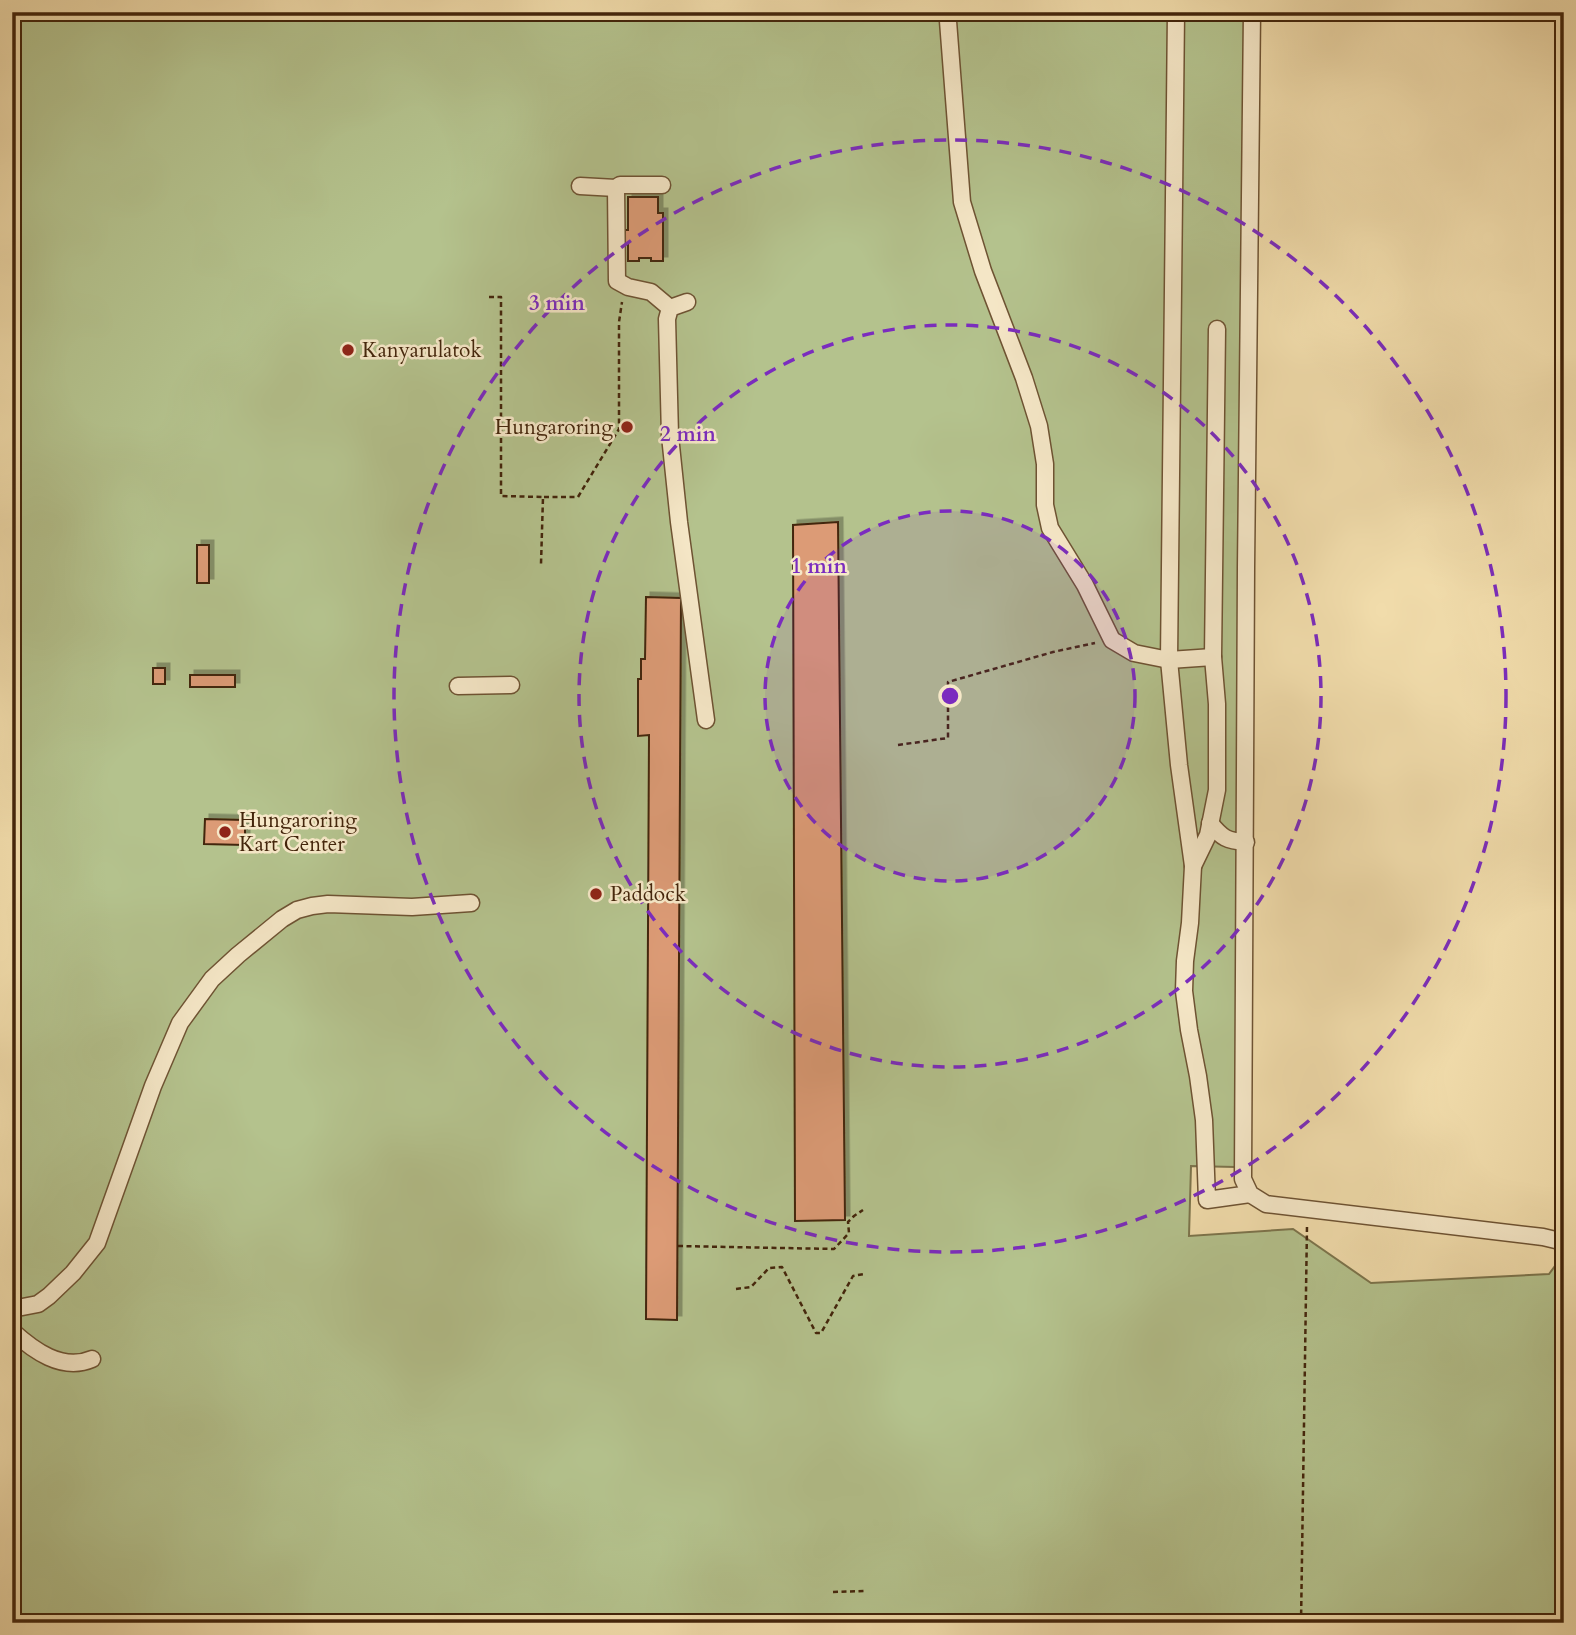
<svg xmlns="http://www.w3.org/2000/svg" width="1576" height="1635" viewBox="0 0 1576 1635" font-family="Cardo,serif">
  <defs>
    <filter id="shadow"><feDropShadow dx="4.5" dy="-4.5" stdDeviation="0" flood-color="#0004"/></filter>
  </defs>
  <rect width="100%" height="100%" fill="#f1dcab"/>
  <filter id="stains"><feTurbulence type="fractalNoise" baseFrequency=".00286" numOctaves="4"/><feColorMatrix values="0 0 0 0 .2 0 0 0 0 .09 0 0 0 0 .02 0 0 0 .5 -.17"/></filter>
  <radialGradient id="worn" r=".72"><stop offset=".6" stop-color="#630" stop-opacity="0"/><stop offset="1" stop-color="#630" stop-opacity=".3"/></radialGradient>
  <polygon fill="#b4c28d" stroke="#7c744c" stroke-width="2" points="12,12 1247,12 1235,1167 1191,1166 1189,1236 1293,1229 1371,1283 1549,1274 1564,1254 1564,1623 12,1623"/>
  <g fill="#dc9b76" stroke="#43250b" stroke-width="2" filter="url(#shadow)">
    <polygon points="628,197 658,197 658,213 663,213 663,261 651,261 651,258 639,258 639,261 628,261 628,244 625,244 625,230 628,230"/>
    <polygon points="838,522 845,1220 795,1221 793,525"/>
    <rect x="197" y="545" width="12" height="38"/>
    <polygon points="646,597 681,598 677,1320 646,1319 649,735 638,736 638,679 641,679 641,659 645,659"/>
    <rect x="153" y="668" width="12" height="16"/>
    <rect x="190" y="675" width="45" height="12"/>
    <polygon points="205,819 245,820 245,845 204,844"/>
  </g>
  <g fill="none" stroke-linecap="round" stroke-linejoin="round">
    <defs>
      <g id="minor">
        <polyline points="946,12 948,21 962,202 983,271 1024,378 1039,426 1045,464 1045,505 1050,528 1085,585 1112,640 1134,653 1169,660 1213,657"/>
        <polyline points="1176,12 1169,660 1179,765 1193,866 1190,923 1185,961 1184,991 1189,1030 1198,1076 1204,1120 1207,1200 1250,1194"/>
        <polyline points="1252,12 1246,568 1243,1179 1250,1194 1266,1204 1543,1237 1564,1242"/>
        <polyline points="662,185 620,185 616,188 617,281 628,287 651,292 670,308"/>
        <polyline points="580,186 616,188"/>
        <polyline points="687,302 670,308 667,319 670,436 679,522 706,720"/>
        <polyline points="458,686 511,685"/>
        <path d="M1210 823C1222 838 1227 841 1246 842"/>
        <polyline points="1193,866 1208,835 1217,790 1217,704 1213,657 1217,329"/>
        <polyline points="12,1309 38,1304 49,1296 73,1273 97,1243 153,1086 180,1023 212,979 238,955 282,919 297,910 312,906 328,904 412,907 471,903"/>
        <path d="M12 1331C33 1350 62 1372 92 1359"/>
      </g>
    </defs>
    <use href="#minor" stroke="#6e5333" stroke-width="19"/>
    <g stroke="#43250b" stroke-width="2.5" stroke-dasharray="5 3.5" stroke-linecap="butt">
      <polyline points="489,297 501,297 501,496 543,497 541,564"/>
      <polyline points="544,497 578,497 619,429 619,322 622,302"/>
      <polyline points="898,745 948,738 948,682 1053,652 1095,643"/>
      <polyline points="678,1246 834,1249 849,1233 848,1222 854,1216 863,1210"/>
      <polyline points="736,1289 751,1287 769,1268 782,1267 816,1333 821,1333 853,1276 864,1274"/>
      <polyline points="833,1592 865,1591"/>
      <polyline points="1301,1623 1307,1226"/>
    </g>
    <use href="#minor" stroke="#f6e8c8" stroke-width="16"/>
  </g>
  <circle cx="950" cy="696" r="185" fill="#7b2cbf" fill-opacity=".12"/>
  <g fill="none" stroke="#7b2cbf" stroke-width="3.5" stroke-dasharray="12 9">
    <circle cx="950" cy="696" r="185"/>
    <circle cx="950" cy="696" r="371"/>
    <circle cx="950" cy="696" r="556"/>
  </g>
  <g fill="#8f2418" stroke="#f6e8c8" stroke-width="2.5">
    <circle cx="348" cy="350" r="7"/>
    <circle cx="627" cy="427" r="7"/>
    <circle cx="225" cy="832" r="7"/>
    <circle cx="596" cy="894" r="7"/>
  </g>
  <g text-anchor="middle" stroke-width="5" stroke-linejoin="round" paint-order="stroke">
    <g font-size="21" fill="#43250b" stroke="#f6e8c8" text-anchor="start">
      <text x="362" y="357">Kanyarulatok</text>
      <text x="613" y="434" text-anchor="end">Hungaroring</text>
      <text x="239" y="827">Hungaroring<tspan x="239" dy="24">Kart Center</tspan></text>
      <text x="610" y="901">Paddock</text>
    </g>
  </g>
  <circle cx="950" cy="696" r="10" fill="#7b2cbf" stroke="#f6e8c8" stroke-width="3.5"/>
  <g font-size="21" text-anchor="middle" font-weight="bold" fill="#7b2cbf" stroke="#f6e8c8" stroke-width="5" stroke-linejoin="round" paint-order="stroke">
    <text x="557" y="310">3 min</text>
    <text x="688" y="441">2 min</text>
    <text x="819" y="573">1 min</text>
  </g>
  <rect width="1576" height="1635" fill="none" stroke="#f1dcab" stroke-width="42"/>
  <rect x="14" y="14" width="1548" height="1607" fill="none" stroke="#43250b" stroke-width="3.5"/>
  <rect x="21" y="21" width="1534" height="1593" fill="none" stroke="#43250b" stroke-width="2"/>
  <rect width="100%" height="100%" filter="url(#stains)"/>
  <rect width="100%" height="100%" fill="url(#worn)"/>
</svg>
